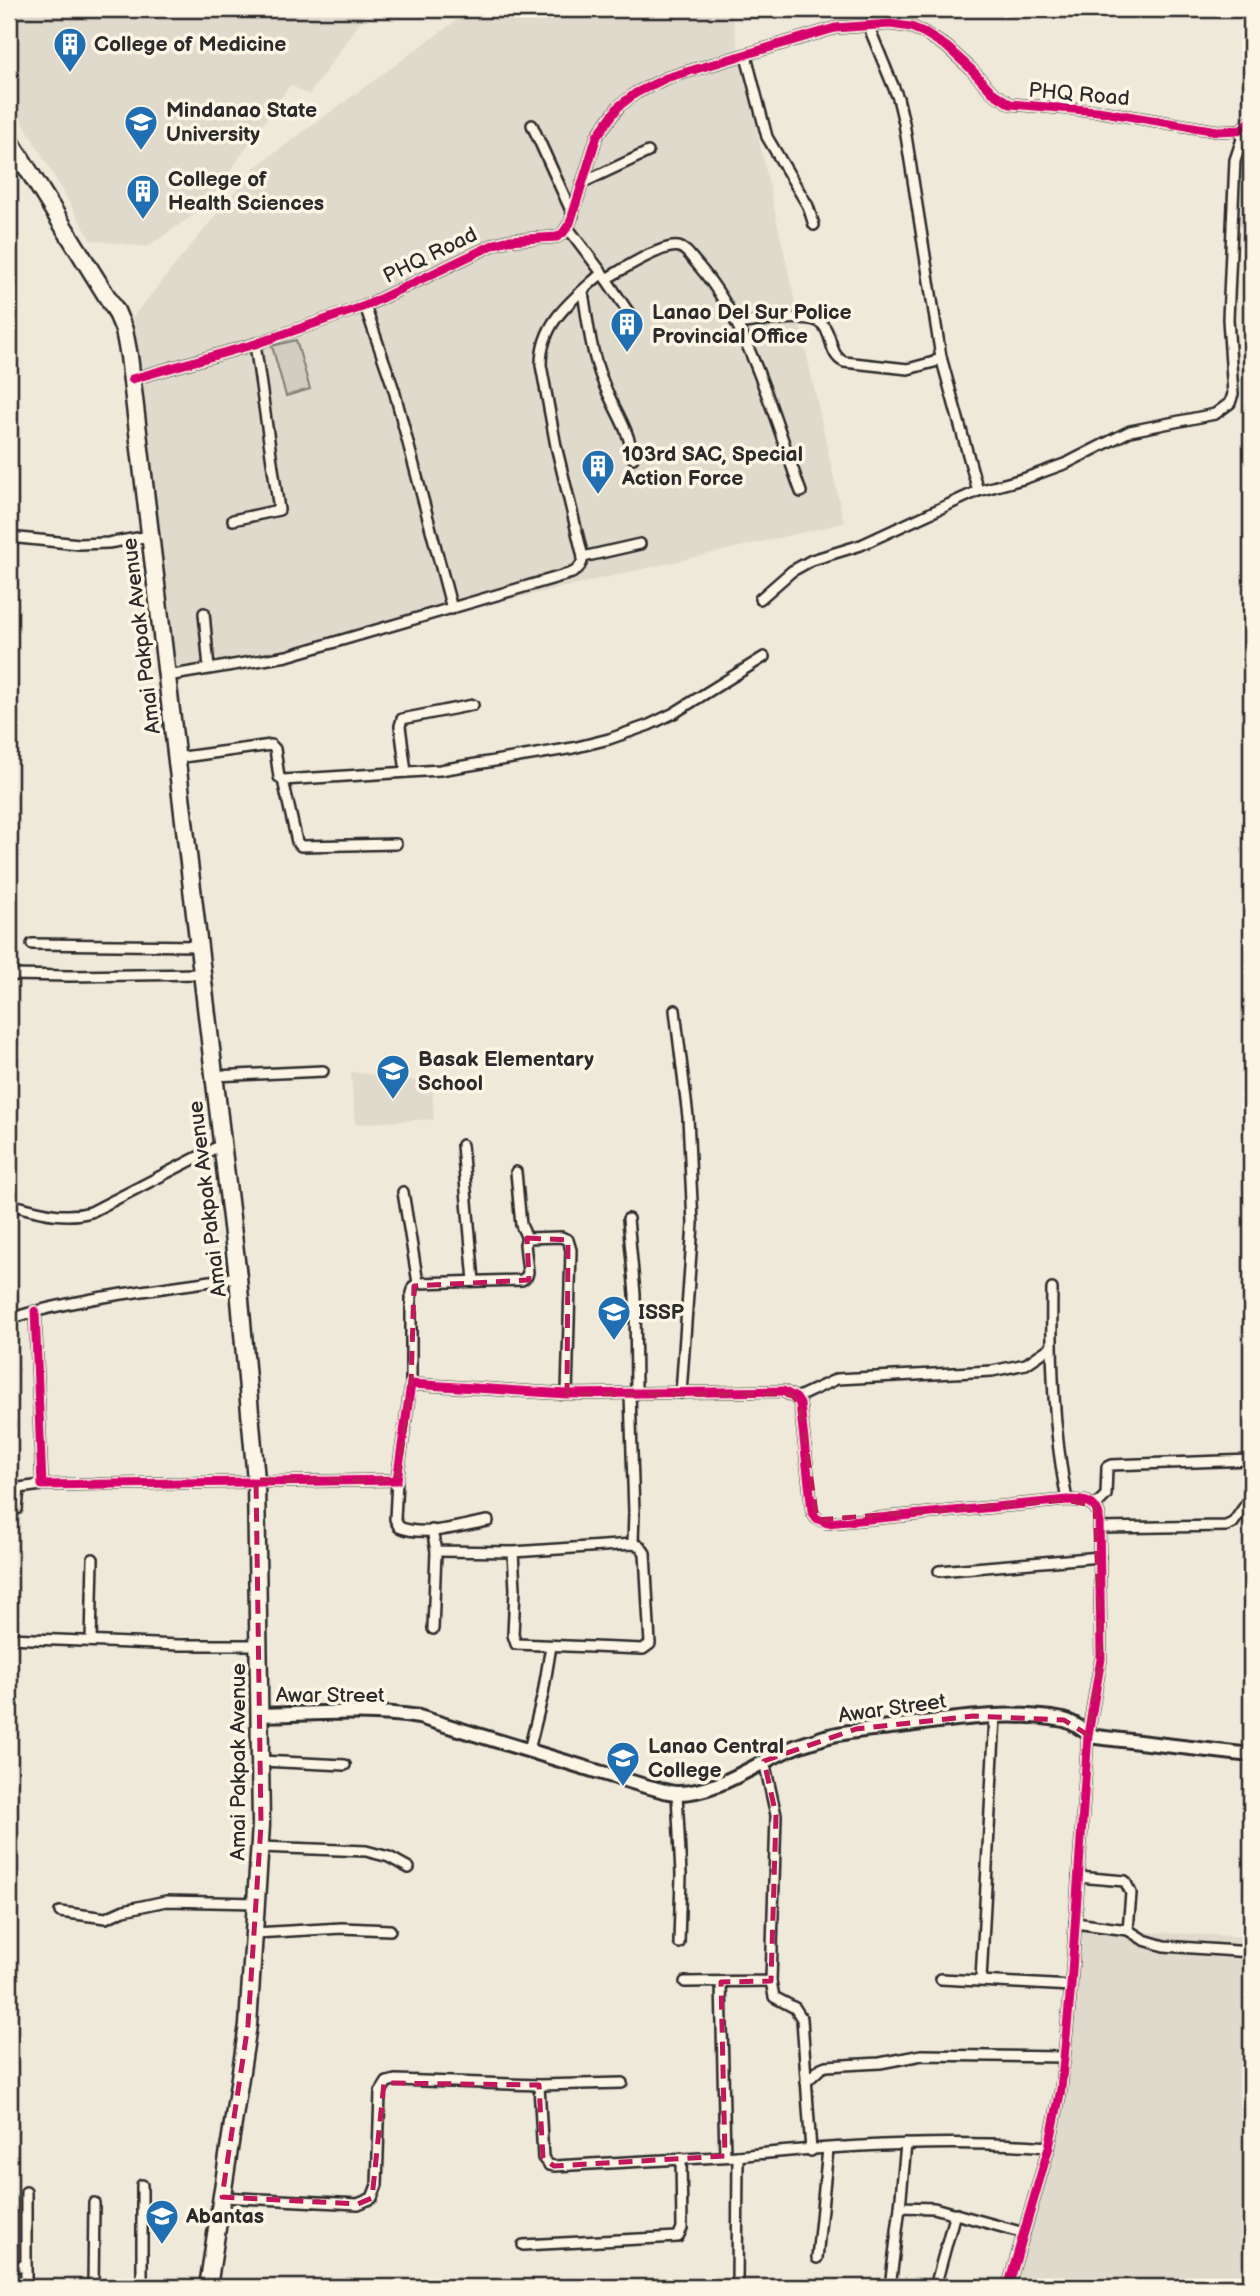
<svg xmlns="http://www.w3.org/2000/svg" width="1260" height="2296" viewBox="0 0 1260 2296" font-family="'Balsamiq Sans',sans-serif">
  <rect width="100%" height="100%" fill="#efe9da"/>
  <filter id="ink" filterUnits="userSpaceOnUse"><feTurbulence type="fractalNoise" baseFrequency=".0143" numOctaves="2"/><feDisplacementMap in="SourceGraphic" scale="14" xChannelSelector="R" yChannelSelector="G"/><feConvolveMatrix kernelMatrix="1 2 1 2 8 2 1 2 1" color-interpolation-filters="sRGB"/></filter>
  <g filter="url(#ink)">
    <g fill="#e0dacc">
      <polygon points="9,9 369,9 309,95 290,85 205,207 147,247 91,240 9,98"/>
      <polygon points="472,9 730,9 844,523 281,652 175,667 127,324 255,167"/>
      <polygon points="351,1072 432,1083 434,1119 355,1124"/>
      <polygon points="1081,1929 1251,1937 1251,2287 1013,2287 1058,2136"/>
    </g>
    <polygon fill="#d2cdc0" stroke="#7e7c76" stroke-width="2" points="296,340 310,389 286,396 272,346"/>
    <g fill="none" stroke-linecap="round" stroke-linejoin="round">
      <defs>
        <g id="street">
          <polyline points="868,25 898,98 904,123 941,357 978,491"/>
          <polyline points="746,56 767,137 808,206 814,225"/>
          <polyline points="532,125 573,215"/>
          <polyline points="582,183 648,152"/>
          <polyline points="568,228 602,273 633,319"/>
          <path d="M606 279C620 271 663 243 679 247 687 249 692 259 698 265 751 327 773 416 801 492"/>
          <path d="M583 292C588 323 591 353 603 382 613 408 630 430 633 458"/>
          <polyline points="365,306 394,390 452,609"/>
          <path d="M737 324C753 322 813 312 823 325 833 336 829 355 844 362L908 369 934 362 941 357"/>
          <polyline points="132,379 255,344 365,306 495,244 509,240 557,237 563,233 570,223 597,136 619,106 636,93 666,78 835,28 890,24 911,27 923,32 947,47 971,69 992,92 1010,104 1098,111 1217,131 1240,130 1251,121"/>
          <polyline points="233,520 279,510 255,344"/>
          <polyline points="9,537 79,544 108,543 150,536"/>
          <polyline points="583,557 640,544"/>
          <polyline points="760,599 792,571 812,560 861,545 978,491 1026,478 1067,463 1130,431 1215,414 1230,403 1233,394 1228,319 1235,160 1242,139 1240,130"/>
          <polyline points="204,613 209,668"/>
          <path d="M167 676 287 656 572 573C579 569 582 565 583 557L556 446 541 365C541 322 572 300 602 273"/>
          <polyline points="176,758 271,745 275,749 279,777 283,780 440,770 573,748 609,739 649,725 674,713 764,657"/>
          <polyline points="406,772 400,726 402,719 473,705"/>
          <polyline points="283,780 297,842 301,846 396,844"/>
          <polyline points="32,944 198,946"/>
          <polyline points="9,975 70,976 202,974"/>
          <polyline points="675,1010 688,1117 693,1224 681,1393"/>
          <polyline points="214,1076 323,1071"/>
          <polyline points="462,1145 474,1281"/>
          <polyline points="516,1172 521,1225 527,1238"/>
          <polyline points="403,1192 418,1283"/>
          <path d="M9 1204C37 1211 62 1220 91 1212L223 1144"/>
          <polyline points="628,1219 635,1294 636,1394"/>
          <path d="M1052 1289C1051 1360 1053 1430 1067 1500"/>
          <path d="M35 1311 42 1485 397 1480 411 1384 567 1394 783 1391 796 1398 800 1404 812 1511 816 1518 827 1523 1067 1500C1082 1501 1093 1499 1099 1515L1101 1659 1088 1735 1071 1986 1061 2089 1049 2147 1008 2287"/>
          <path d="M9 1319C83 1296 162 1289 238 1277"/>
          <polyline points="411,1384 411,1297 414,1286 418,1283 522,1280 527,1276 528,1272 525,1244 527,1238 561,1237 568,1240 571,1250 567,1394"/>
          <polyline points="630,1394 634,1512 633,1544"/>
          <polyline points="796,1398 837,1379 992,1371 1026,1364 1051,1347"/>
          <path d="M397 1480 395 1519 399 1527C425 1538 462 1525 488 1521"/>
          <polyline points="1095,1506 1106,1495 1107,1467 1111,1465 1251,1460"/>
          <polyline points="9,1511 17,1509 19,1488 42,1485"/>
          <polyline points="1099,1528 1226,1526 1233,1523 1251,1497"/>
          <polyline points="432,1530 436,1551 513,1552 633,1544 640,1546 645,1553 650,1644 643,1649 516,1644 513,1635 515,1589 513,1552"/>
          <polyline points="939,1571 1100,1557"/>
          <polyline points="433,1629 436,1551"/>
          <polyline points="9,1638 179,1645 259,1645"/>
          <polyline points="91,1641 93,1559"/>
          <polyline points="529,1750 543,1694 551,1646"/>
          <polyline points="261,1761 345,1765"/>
          <polyline points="677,1793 681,1875 679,1943"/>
          <polyline points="260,1847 366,1851 389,1857 409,1868"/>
          <polyline points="1078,1877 1125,1881 1131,1893 1128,1930"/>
          <polyline points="60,1912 106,1918 124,1910 166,1901 257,1903"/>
          <polyline points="1075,1923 1128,1930 1144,1940 1164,1946 1251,1952"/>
          <polyline points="255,1933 342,1928 390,1930"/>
          <polyline points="941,1979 1071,1986"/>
          <polyline points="981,1980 995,1716"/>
          <polyline points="771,1981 774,1997 795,2008 802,2019 811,2151"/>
          <polyline points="685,1982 771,1981 776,1815 764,1761"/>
          <polyline points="721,1982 725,2156"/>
          <polyline points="806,2082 821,2068 826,2066 880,2063 922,2055 1063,2057"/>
          <polyline points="539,2085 543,2158 549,2165 554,2166 738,2156"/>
          <polyline points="222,2197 358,2204 372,2198 377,2185 380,2093 387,2082 395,2080 539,2085 622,2083"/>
          <polyline points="900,2207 906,2144"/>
          <polyline points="523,2245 678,2237 682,2228 681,2158"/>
          <polyline points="817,2258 828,2149"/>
          <polyline points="9,2266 26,2266"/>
          <polyline points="26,2287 26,2192"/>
          <polyline points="93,2287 94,2203"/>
          <polyline points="142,2287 142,2185"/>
          <path d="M737 2287 738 2156C841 2145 945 2139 1049 2147"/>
          <polyline points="890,2287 900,2207 934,2208 1024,2233"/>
          <polyline points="935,2287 955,2213"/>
        </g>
        <path id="secondary" d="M260 1715C313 1714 367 1709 419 1717L645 1786C655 1788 665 1792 676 1793 716 1794 755 1764 790 1749 801 1744 814 1741 825 1737 850 1730 874 1729 899 1726 954 1719 1009 1710 1064 1720 1077 1723 1084 1733 1096 1737L1251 1755"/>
        <polyline id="highway" points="9,139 116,311 124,330 129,356 238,1277 256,1480 261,1825 248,2025 208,2287"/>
      </defs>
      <use href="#street" stroke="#2b2b2b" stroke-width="14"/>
      <use href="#secondary" stroke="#2b2b2b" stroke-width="18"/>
      <use href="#highway" stroke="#2b2b2b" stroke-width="21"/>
      <use href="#street" stroke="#fcf5e5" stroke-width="9"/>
      <use href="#secondary" stroke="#fcf5e5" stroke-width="12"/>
      <use href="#highway" stroke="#fcf5e5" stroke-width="16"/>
      <defs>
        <g id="cycleway">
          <polyline points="132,379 255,344 365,306 495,244 509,240 557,237 563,233 570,223 597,136 619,106 636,93 666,78 835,28 890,24 911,27 923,32 947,47 971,69 992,92 1010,104 1098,111 1217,131 1240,130 1251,121"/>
          <path d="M35 1311 42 1485 397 1480 411 1384 567 1394 783 1391 796 1398 800 1404 812 1511 816 1518 827 1523 1067 1500C1082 1501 1093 1499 1099 1515L1101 1659 1088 1735 1071 1986 1061 2089 1049 2147 1008 2287"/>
        </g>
      </defs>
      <use href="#cycleway" stroke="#fcf5e5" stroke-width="13"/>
      <use href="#cycleway" stroke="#d6006c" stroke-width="9"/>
    </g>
  </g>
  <path fill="none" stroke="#c2185b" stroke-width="5" stroke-dasharray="14 9" stroke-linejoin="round" d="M527 1238 568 1240 567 1394H791L800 1404 817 1520 1067 1500 1095 1506 1101 1659 1088 1735 1064 1720 973 1716 856 1729 764 1761 776 1815 771 1981 721 1982 725 2156 554 2166 543 2158 539 2085 384 2083 372 2198 358 2204 222 2197 248 2025 261 1825 256 1480H397L411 1384 414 1286 529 1280Z"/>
  <defs>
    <symbol id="building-pin" viewBox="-11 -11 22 30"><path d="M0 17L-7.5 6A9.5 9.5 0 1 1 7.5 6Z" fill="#1f6fb2" stroke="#fcf5e5"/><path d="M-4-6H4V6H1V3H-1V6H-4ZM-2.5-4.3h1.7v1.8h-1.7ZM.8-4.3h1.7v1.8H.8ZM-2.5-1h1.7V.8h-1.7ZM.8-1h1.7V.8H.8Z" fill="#fff"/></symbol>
    <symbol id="university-pin" viewBox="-11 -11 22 30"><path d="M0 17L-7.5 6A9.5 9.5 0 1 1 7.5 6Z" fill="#1f6fb2" stroke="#fcf5e5"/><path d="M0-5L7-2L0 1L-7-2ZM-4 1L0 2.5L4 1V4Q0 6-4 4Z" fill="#fff"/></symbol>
    <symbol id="school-pin" viewBox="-11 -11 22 30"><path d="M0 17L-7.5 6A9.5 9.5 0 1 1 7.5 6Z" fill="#1f6fb2" stroke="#fcf5e5"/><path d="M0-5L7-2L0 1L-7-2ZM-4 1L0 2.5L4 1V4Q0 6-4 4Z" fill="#fff"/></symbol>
  </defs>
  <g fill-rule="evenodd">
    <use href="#building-pin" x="51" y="25" width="38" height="52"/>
    <use href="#university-pin" x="122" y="103" width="38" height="52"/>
    <use href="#building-pin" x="124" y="172" width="38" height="52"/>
    <use href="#building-pin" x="608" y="305" width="38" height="52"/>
    <use href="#building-pin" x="579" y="447" width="38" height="52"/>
    <use href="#school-pin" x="374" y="1052" width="38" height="52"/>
    <use href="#school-pin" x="595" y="1293" width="38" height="52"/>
    <use href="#university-pin" x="604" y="1739" width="38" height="52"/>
    <use href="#school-pin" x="143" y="2197" width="38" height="52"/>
  </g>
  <g text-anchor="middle" stroke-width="7" stroke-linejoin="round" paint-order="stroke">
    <g font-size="21" font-weight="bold" fill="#2b2b2b" stroke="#fcf5e5" text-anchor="start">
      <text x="94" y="51">College of Medicine</text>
      <text x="166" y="117">Mindanao State<tspan x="166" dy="24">University</tspan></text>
      <text x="168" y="186">College of<tspan x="168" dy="24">Health Sciences</tspan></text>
      <text x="652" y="319">Lanao Del Sur Police<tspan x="652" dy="24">Provincial Office</tspan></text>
      <text x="622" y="461">103rd SAC, Special<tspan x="622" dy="24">Action Force</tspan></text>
      <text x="418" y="1066">Basak Elementary<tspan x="418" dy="24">School</tspan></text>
      <text x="638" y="1319">ISSP</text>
      <text x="648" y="1753">Lanao Central<tspan x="648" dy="24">College</tspan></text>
      <text x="186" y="2223">Abantas</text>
    </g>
    <g font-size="21" fill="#2b2b2b" stroke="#fcf5e5">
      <text transform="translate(1079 94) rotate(5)" y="7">PHQ Road</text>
      <text transform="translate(430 255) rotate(-26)" y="7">PHQ Road</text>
      <text transform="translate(141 636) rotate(-97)" y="7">Amai Pakpak Avenue</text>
      <text transform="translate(207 1199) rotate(-97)" y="7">Amai Pakpak Avenue</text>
      <text x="330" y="1702">Awar Street</text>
      <text transform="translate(892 1708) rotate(-8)" y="7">Awar Street</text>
      <text transform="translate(238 1762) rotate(-90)" y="7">Amai Pakpak Avenue</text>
    </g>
  </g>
  <rect width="1260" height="2296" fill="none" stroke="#fcf5e5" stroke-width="35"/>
  <rect x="18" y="18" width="1225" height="2261" fill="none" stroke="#2b2b2b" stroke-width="2.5" filter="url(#ink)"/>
</svg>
